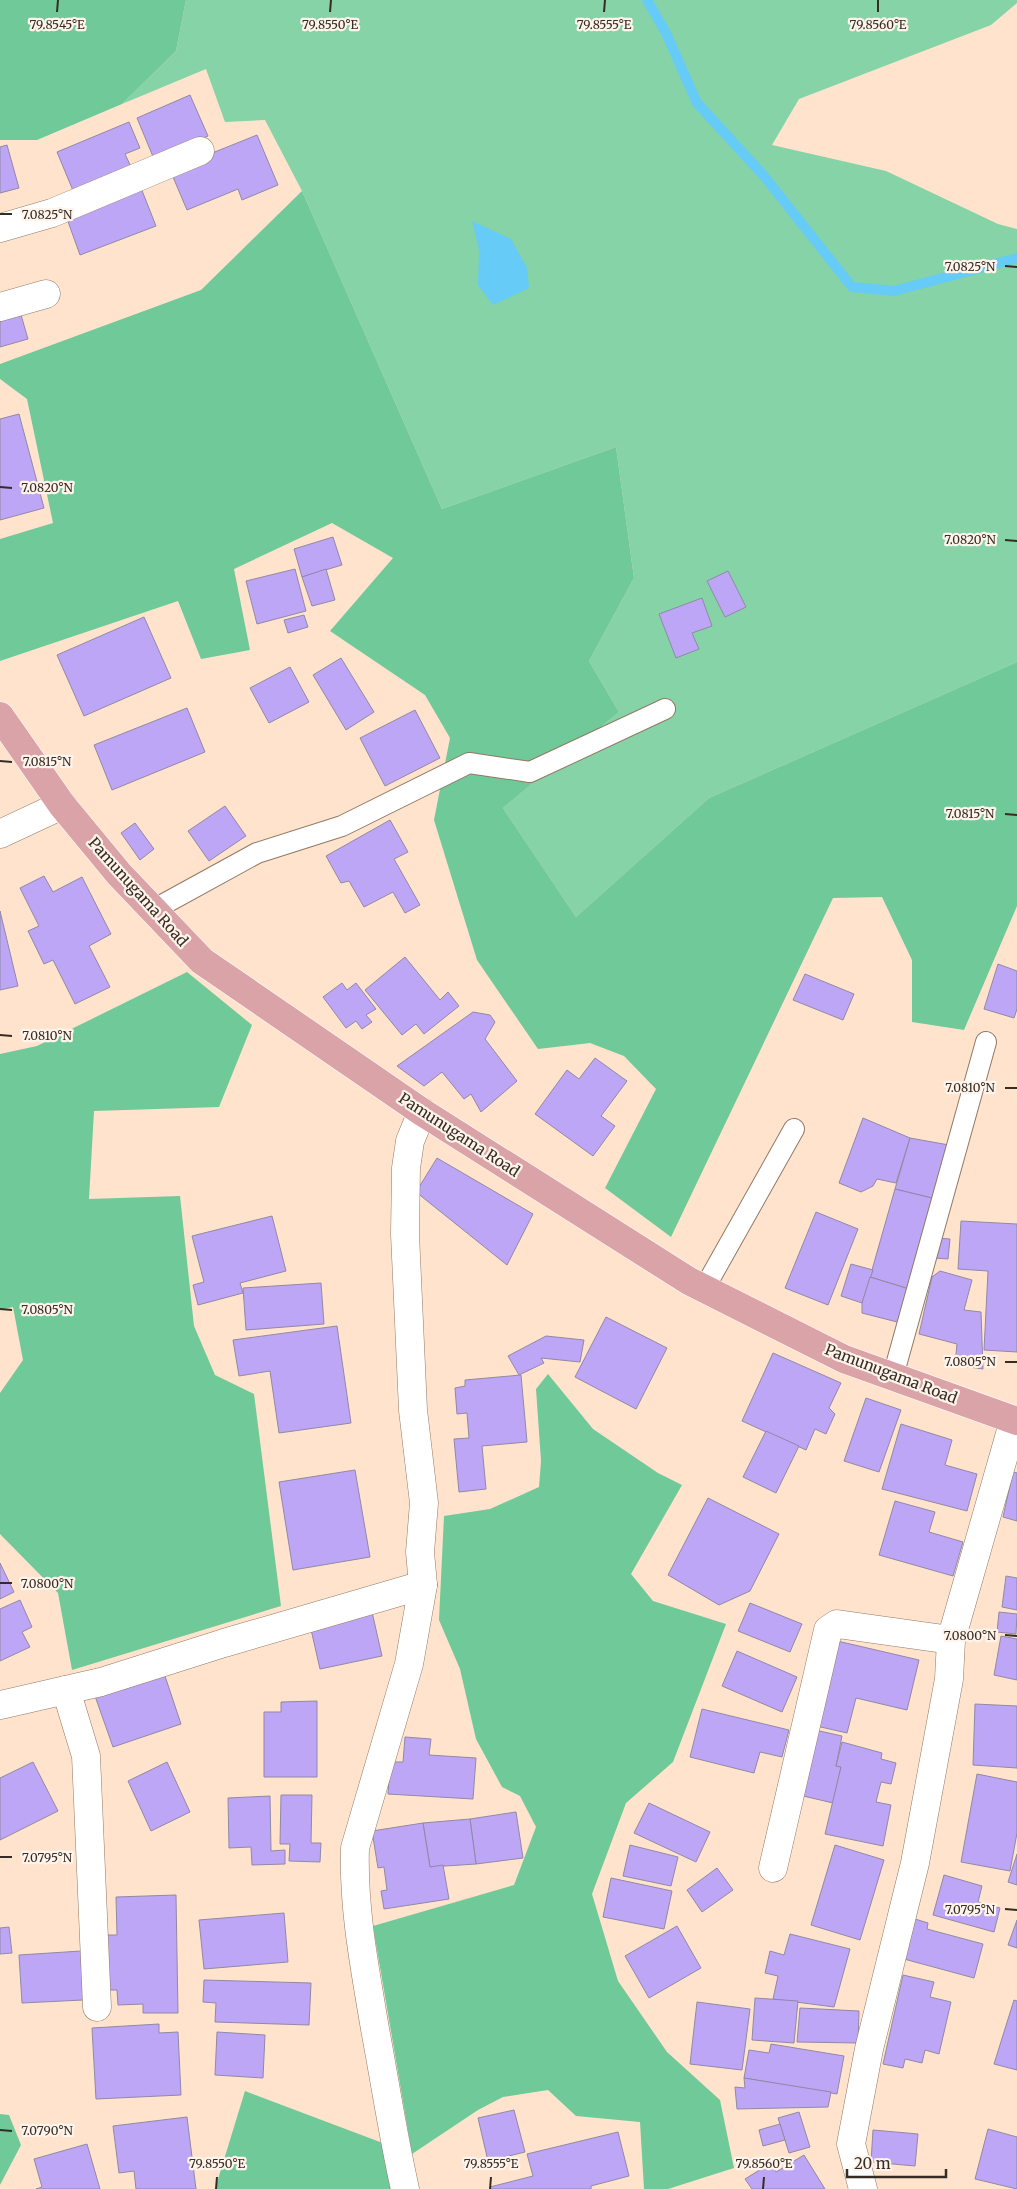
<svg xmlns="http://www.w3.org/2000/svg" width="1017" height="2189" viewBox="0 0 1017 2189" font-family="Merriweather,serif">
  <rect width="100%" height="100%" fill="#ffe3cd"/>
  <polygon fill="#85d3a7" points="186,0 1017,0 1017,3 991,25 799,99 772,145 886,171 998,224 1017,229 1017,662 709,798 576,917 503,808 619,712 589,661 634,578 616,447 442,509 302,191 265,120 225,122 206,69 122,104 176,51"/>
  <g fill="#6fc999">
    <polygon points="0,0 186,0 176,51 122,104 37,140 0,140"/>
    <polygon points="302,191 442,509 616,447 634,578 589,661 619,712 503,808 576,917 709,798 1017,662 1017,906 964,1030 912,1022 912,960 882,897 833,898 671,1237 605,1188 656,1089 624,1056 590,1043 538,1049 477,960 434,820 450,738 425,695 330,631 393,558 332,523 234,569 250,650 201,659 178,601 0,661 0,539 53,523 27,399 0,379 0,364 201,290"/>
    <polygon points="187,972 252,1025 219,1107 94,1111 89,1199 180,1196 194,1326 215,1375 254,1394 281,1606 72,1670 58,1593 0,1534 0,1393 23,1360 13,1307 0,1310 0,1054 37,1046"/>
    <polygon points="548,1374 593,1429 658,1473 682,1485 631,1574 653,1601 726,1624 673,1762 626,1803 592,1894 618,1981 667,2052 720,2100 734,2168 668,2189 644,2189 640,2122 576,2116 548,2090 503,2097 478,2110 412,2154 373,1926 514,1885 536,1827 520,1796 502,1787 476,1739 460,1669 439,1620 444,1516 490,1509 539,1487 541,1461 536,1389"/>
    <polygon points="245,2091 388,2145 396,2189 215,2189"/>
    <polygon points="0,2114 9,2115 21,2145 0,2185"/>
  </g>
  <polygon fill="#66cbf7" points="472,221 511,239 527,268 529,288 493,305 478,285 479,250"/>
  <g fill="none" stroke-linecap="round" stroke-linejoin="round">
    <polyline stroke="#66cbf7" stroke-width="10" points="647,0 666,33 697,103 764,176 852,287 894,291 1017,258"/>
  </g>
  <g fill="#bda6f5" stroke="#9089a5">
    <polygon points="190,95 208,136 154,159 137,118"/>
    <polygon points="129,122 140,148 125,154 132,169 74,193 57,152"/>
    <polygon points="257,135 278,185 242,200 238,189 187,210 170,170"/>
    <polygon points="7,145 19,188 0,193 0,147"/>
    <polygon points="141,188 156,226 80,255 66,216"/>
    <polygon points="19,308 28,339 0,347 0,313"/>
    <polygon points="19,414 44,508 0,520 0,419"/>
    <polygon points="333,537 342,565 302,577 294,549"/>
    <polygon points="295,569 306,611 257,624 246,581"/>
    <polygon points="326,569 335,600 312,606 302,577"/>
    <polygon points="728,571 746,607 725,617 707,581"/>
    <polygon points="702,598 712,626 692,633 699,649 676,658 659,614"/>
    <polygon points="304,615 308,627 288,633 284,620"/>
    <polygon points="144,617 171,678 84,716 57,655"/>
    <polygon points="341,658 374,712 346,730 313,675"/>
    <polygon points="290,667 309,702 269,723 250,688"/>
    <polygon points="187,708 205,752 112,790 94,745"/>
    <polygon points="415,710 440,758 385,786 360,738"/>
    <polygon points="225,806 246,836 209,861 188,831"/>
    <polygon points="390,820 408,852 394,859 420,905 405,913 393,892 364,907 349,881 341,883 326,856"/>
    <polygon points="135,823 154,849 140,860 121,833"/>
    <polygon points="44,876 53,892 82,877 111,934 89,946 110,987 75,1004 53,960 44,964 28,931 39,926 20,888"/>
    <polygon points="0,911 18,986 0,990"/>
    <polygon points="405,957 440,1000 448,992 459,1006 424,1034 416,1024 402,1035 365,990"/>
    <polygon points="998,964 1017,971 1017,1009 1014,1018 984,1009"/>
    <polygon points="805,974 854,994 843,1020 793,1000"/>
    <polygon points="342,983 347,990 356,983 376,1009 366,1015 372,1022 362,1029 356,1021 346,1028 323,997"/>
    <polygon points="473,1012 490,1015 495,1022 485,1039 517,1081 481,1112 471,1094 464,1099 442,1072 424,1086 397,1066"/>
    <polygon points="595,1058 627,1081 601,1116 615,1126 593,1156 535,1114 567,1070 579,1079"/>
    <polygon points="863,1118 910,1138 896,1183 877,1179 873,1186 861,1192 839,1183"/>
    <polygon points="910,1138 949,1145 936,1199 895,1189"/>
    <polygon points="437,1158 533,1214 507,1265 416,1192"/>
    <polygon points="895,1189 936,1199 909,1289 870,1277"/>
    <polygon points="816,1212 858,1229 828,1305 785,1288"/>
    <polygon points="272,1216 286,1271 240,1283 243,1293 198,1305 193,1285 204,1282 192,1236"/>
    <polygon points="961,1221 1017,1224 1017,1352 984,1350 988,1271 958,1269"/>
    <polygon points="936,1238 950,1239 948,1259 934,1258"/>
    <polygon points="851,1264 873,1270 862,1303 841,1296"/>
    <polygon points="940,1271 972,1280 964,1310 981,1312 983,1369 955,1365 957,1344 919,1334 932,1277"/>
    <polygon points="870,1277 909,1289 901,1323 862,1313 862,1303"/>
    <polygon points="321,1283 324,1324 246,1330 243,1288"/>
    <polygon points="606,1317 667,1348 636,1409 575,1377"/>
    <polygon points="337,1326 351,1423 279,1433 270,1371 239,1376 233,1340"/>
    <polygon points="546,1336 584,1340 580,1362 541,1358 544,1363 519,1375 508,1356"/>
    <polygon points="773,1353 841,1383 829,1408 835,1414 826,1434 815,1429 806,1450 742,1421"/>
    <polygon points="521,1375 527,1442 482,1446 486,1489 459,1492 454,1439 469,1438 467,1413 457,1414 455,1388 465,1386 465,1380"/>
    <polygon points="866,1398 901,1410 879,1472 844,1461"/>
    <polygon points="901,1424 952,1440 945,1465 977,1474 967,1511 882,1489"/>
    <polygon points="766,1431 799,1446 776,1493 743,1477"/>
    <polygon points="355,1470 370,1557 293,1570 279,1482"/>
    <polygon points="1013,1472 1017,1473 1017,1521 1003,1517"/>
    <polygon points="708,1498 779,1534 750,1591 719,1605 668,1575"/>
    <polygon points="895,1501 935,1512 929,1532 963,1542 953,1576 879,1555"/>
    <polygon points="0,1563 14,1592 0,1599"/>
    <polygon points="1006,1576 1017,1578 1017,1610 1002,1607"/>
    <polygon points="20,1600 32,1627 22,1632 30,1647 0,1661 0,1609"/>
    <polygon points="750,1603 802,1624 790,1652 738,1631"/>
    <polygon points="372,1612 382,1656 320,1669 310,1625"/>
    <polygon points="999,1612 1017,1614 1016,1634 997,1632"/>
    <polygon points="1001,1636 1017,1639 1017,1680 994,1675"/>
    <polygon points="833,1640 919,1660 907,1710 856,1698 847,1733 812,1725"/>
    <polygon points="737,1651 797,1677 782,1712 722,1686"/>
    <polygon points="164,1673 181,1724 113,1747 95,1696"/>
    <polygon points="317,1701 317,1777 264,1777 264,1712 281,1712 281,1702"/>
    <polygon points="975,1704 1017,1706 1017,1768 973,1765"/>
    <polygon points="702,1709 789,1730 782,1757 760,1752 754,1773 690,1757"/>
    <polygon points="815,1730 842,1736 836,1766 841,1767 833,1803 799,1795"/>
    <polygon points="405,1737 431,1739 429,1755 476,1758 473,1799 388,1794 390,1762 403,1762"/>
    <polygon points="842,1742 882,1753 881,1759 896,1763 891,1784 881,1782 876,1802 891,1805 883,1846 825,1834 841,1767 836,1766"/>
    <polygon points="33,1762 58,1811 0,1840 0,1778"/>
    <polygon points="167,1762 190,1812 151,1831 128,1781"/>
    <polygon points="977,1774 1017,1782 1017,1833 1010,1871 961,1862"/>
    <polygon points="281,1795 312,1795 311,1843 321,1843 320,1862 289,1861 290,1844 280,1844"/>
    <polygon points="270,1796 271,1851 285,1850 285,1864 252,1865 251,1847 229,1848 228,1798"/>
    <polygon points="649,1803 710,1832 696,1862 634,1833"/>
    <polygon points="516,1812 523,1858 476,1864 470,1819"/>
    <polygon points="470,1819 476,1864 430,1867 423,1823"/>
    <polygon points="423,1823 430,1867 443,1865 449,1899 384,1909 381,1891 387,1890 384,1867 378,1868 372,1831"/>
    <polygon points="630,1845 678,1857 671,1886 623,1876"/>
    <polygon points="835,1845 884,1860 860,1940 811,1925"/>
    <polygon points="1017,1854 1017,1885 1008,1882"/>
    <polygon points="717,1868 733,1890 702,1912 687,1890"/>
    <polygon points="944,1875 982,1886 978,1902 1000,1908 994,1932 933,1915"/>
    <polygon points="611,1878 672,1891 664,1929 603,1917"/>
    <polygon points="176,1895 178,2013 143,2013 143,2004 118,2005 117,1990 107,1990 106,1935 117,1935 116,1897"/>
    <polygon points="284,1913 288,1962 204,1969 199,1920"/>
    <polygon points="915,1919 928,1923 927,1929 983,1944 974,1978 904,1959"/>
    <polygon points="1017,1920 1017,1948 1008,1945"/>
    <polygon points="677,1926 701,1968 649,1998 625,1956"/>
    <polygon points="9,1927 12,1953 0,1954 0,1928"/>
    <polygon points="790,1934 850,1949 834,2007 773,1999 778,1976 765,1973 770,1951 784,1955"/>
    <polygon points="81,1951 83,2000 22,2003 19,1955"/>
    <polygon points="903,1975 934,1982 930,1997 951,2002 939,2054 925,2050 922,2063 905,2059 903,2068 883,2064"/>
    <polygon points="204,1980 311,1983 309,2025 215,2022 216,2003 203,2002"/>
    <polygon points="755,1998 798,2001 794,2043 752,2040"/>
    <polygon points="1014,2000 1017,2001 1017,2070 994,2064"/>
    <polygon points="697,2002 750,2009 742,2070 690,2064"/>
    <polygon points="800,2008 859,2011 858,2043 797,2042"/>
    <polygon points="159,2024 159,2033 178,2032 181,2095 96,2099 92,2028"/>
    <polygon points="217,2032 265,2035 263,2078 215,2075"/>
    <polygon points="771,2044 844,2056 837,2094 744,2078 749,2050 769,2053"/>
    <polygon points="744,2078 831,2092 828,2107 737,2109 735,2087 745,2088"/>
    <polygon points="514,2110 525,2152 488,2161 478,2118"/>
    <polygon points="799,2112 810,2147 789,2153 778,2118"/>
    <polygon points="187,2117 196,2189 136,2189 134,2171 119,2173 113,2126"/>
    <polygon points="780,2124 785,2140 763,2146 759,2130"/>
    <polygon points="988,2129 1017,2137 1017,2189 975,2179"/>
    <polygon points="873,2130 918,2134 915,2166 871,2162"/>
    <polygon points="618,2132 629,2176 591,2186 591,2189 491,2189 490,2187 533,2176 527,2154"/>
    <polygon points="87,2144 100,2189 36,2189 42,2187 34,2159"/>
    <polygon points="804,2155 825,2189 752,2189 745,2179 771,2163 776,2172"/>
  </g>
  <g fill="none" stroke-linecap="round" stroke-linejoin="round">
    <defs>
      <g id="lane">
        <polyline points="153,910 257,853 342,826 469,763 530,772 665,709"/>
        <polyline points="704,1289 794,1129"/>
        <polyline points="893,1376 986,1042"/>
      </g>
      <g id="street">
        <polyline points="0,228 52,213 200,151"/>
        <polyline points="0,307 46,294"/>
        <polyline points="0,834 62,805"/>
        <polyline points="66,1690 86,1756 97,2007"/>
        <polyline points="0,1705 101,1682 224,1643 423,1585"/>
        <polyline points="773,1868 828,1630 837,1624 951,1640"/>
        <path d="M405 2189C393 2136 385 2082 375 2029 365 1969 353 1909 355 1848L409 1664 423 1585 420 1552 424 1503 413 1410 405 1234 406 1168 410 1141 422 1112"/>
        <polyline points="863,2189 851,2144 869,2049 915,1863 949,1679 951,1640 1014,1420"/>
      </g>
      <polyline id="primary" points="0,716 62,805 119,874 202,961 422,1112 689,1281 844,1359 1017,1421"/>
    </defs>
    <use href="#lane" stroke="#917964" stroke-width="22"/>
    <use href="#street" stroke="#917964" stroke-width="29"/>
    <use href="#primary" stroke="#fff" stroke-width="29"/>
    <use href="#lane" stroke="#fff" stroke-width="20"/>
    <use href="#street" stroke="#fff" stroke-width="28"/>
    <use href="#primary" stroke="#daa3a8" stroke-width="28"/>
  </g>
  <path fill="none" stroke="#362c23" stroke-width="2" d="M57 12 58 0M330 12 331 0M604 12 605 0M878 12V0M0 214H12M1005 266 1017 267M0 487 12 488M1005 540 1017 541M0 761 12 762M1005 814 1017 815M0 1035 12 1036M1005 1088H1017M0 1309 12 1310M1005 1362H1017M0 1583H12M1005 1635 1017 1636M0 1857H12M1005 1909 1017 1910M0 2130 12 2131M216 2189 217 2177M490 2189 491 2177M763 2189 764 2177"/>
  <g text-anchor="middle" stroke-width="4.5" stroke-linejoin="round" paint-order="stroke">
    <g font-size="15" fill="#362c23" stroke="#fff4eb">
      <text transform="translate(138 892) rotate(48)" y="5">Pamunugama Road</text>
      <text transform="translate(459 1135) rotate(33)" y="5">Pamunugama Road</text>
      <text transform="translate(891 1374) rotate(21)" y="5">Pamunugama Road</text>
    </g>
  </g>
  <g font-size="12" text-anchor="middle" fill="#362c23" stroke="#fff4eb" stroke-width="4.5" stroke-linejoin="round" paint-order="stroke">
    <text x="57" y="29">79.8545°E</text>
    <text x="330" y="29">79.8550°E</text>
    <text x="604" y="29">79.8555°E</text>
    <text x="878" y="29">79.8560°E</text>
    <text x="47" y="219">7.0825°N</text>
    <text x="970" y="271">7.0825°N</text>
    <text x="47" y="492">7.0820°N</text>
    <text x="970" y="544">7.0820°N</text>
    <text x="47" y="766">7.0815°N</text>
    <text x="970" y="818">7.0815°N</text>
    <text x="47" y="1040">7.0810°N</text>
    <text x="970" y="1092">7.0810°N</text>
    <text x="47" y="1314">7.0805°N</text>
    <text x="970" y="1366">7.0805°N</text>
    <text x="47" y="1588">7.0800°N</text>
    <text x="970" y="1640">7.0800°N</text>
    <text x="47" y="1862">7.0795°N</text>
    <text x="970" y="1914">7.0795°N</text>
    <text x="47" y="2135">7.0790°N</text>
    <text x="217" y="2168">79.8550°E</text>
    <text x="491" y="2168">79.8555°E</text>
    <text x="764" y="2168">79.8560°E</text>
  </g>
  <path d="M847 2169v8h99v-8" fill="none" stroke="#362c23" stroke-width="2.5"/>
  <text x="854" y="2169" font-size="15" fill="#362c23" stroke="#fff4eb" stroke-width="4" paint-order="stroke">20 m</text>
</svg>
